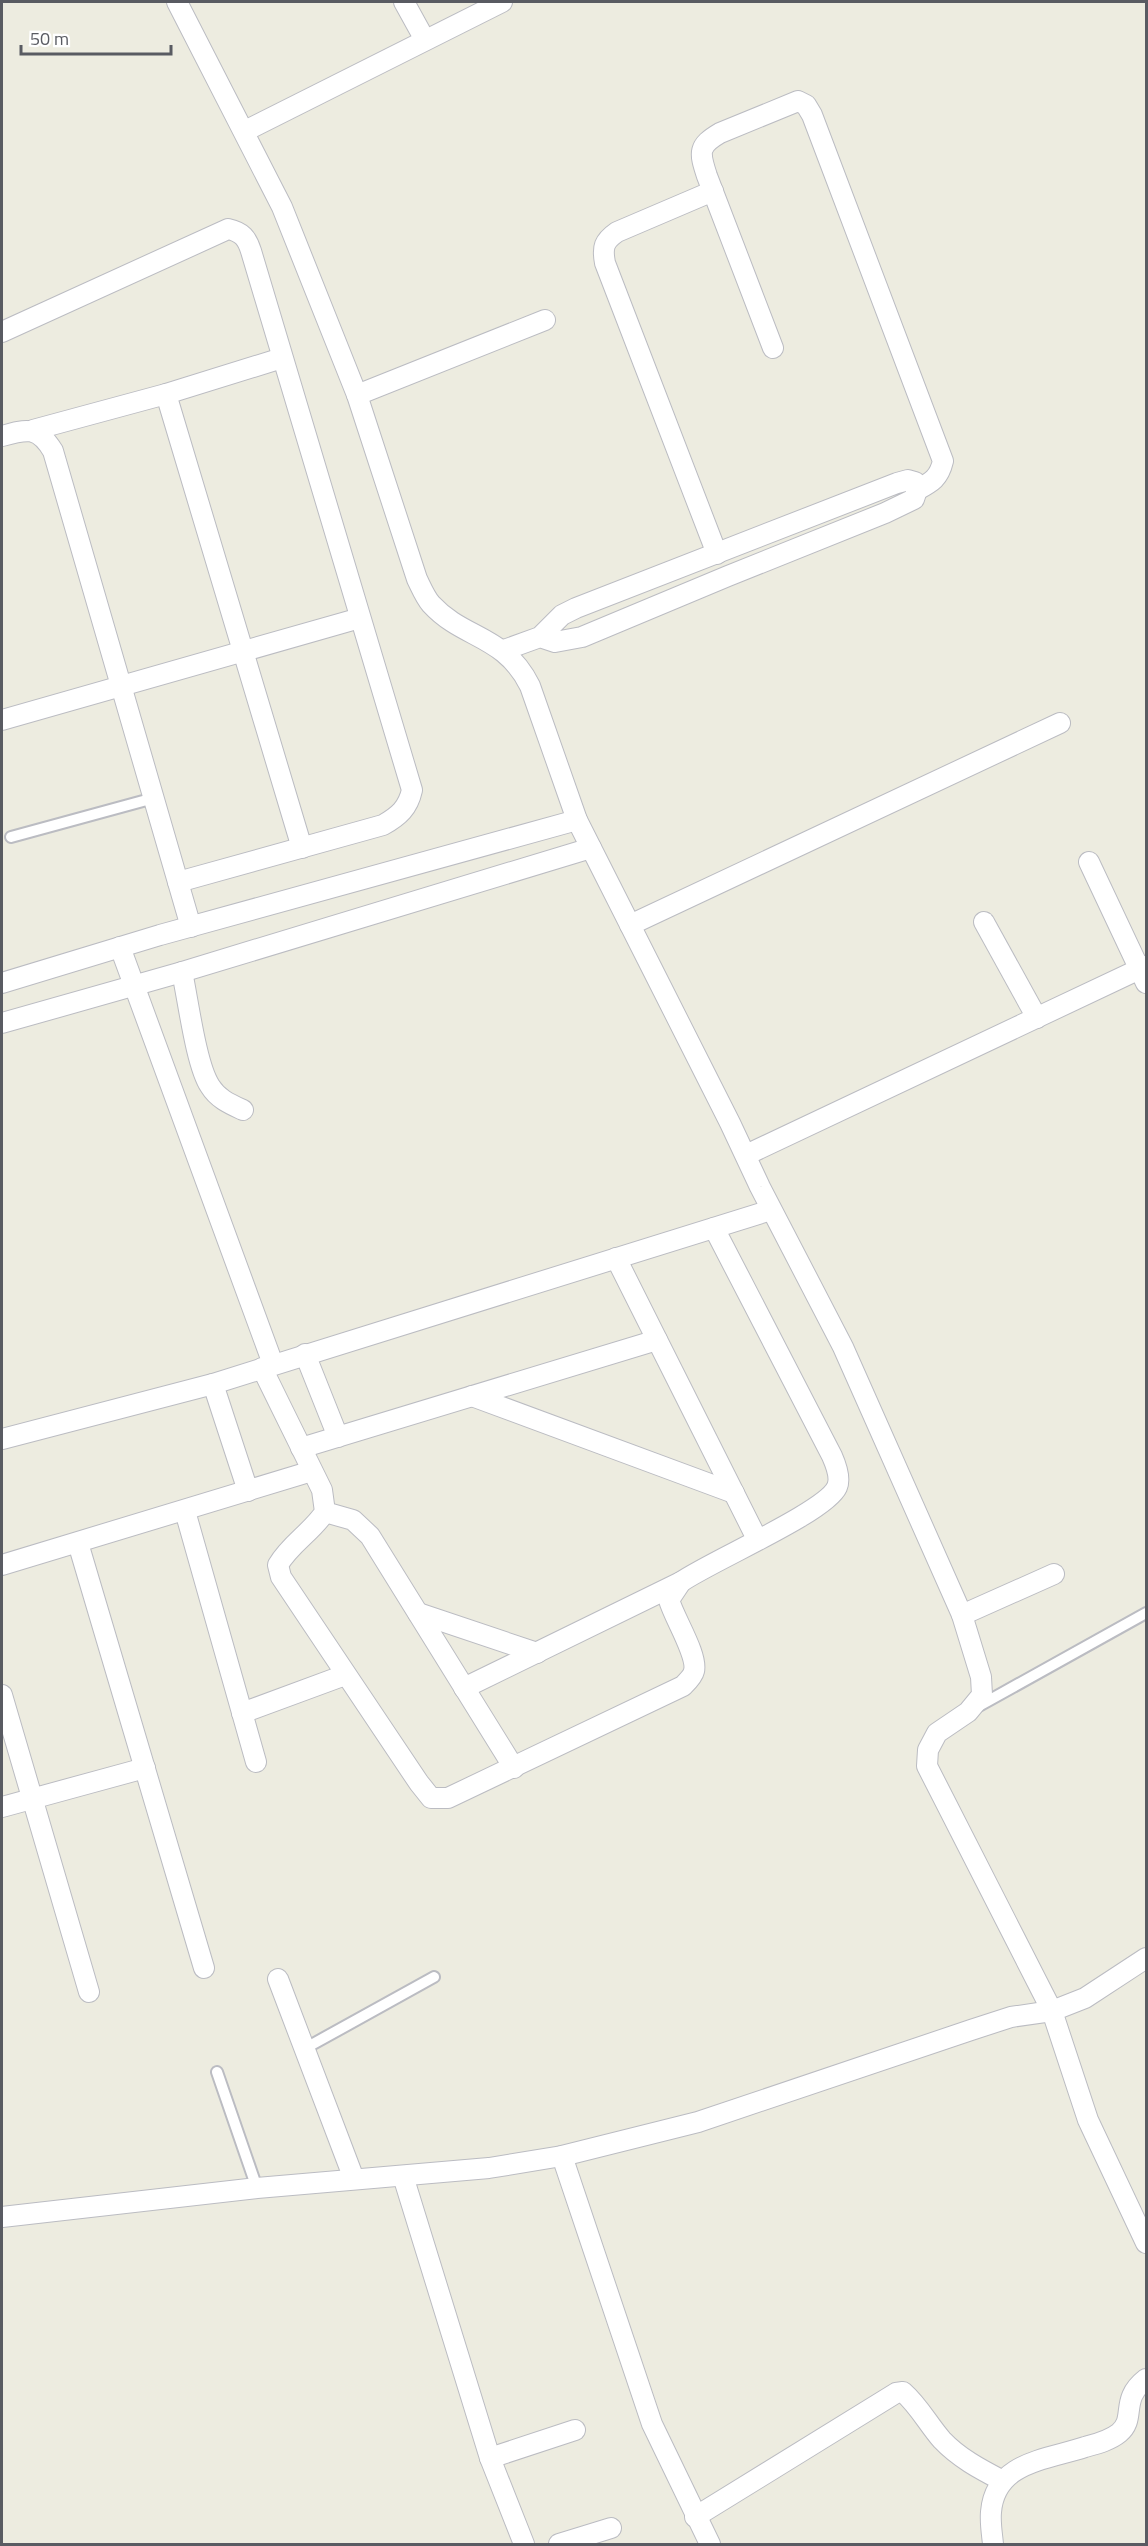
<svg xmlns="http://www.w3.org/2000/svg" width="1148" height="2546" viewBox="0 0 1148 2546" font-family="'Titillium Web',sans-serif">
  <rect width="100%" height="100%" fill="#edece0"/>
  <g fill="none" stroke-linecap="round" stroke-linejoin="round">
    <defs>
      <g id="lane">
        <polyline points="11,837 154,798"/>
        <polyline points="979,1706 1146,1613"/>
        <polyline points="304,2049 434,1977"/>
        <polyline points="217,2072 257,2188"/>
      </g>
      <g id="street">
        <path d="M177 2 282 207 357 395 417 579C421 587 425 597 431 604 464 640 504 634 530 686L577 820 730 1123 760 1187 843 1347 962 1615 981 1677 982 1695 968 1712 937 1733 928 1750 927 1766 1052 2011 1088 2120 1146 2243"/>
        <polyline points="404,2 425,40"/>
        <polyline points="245,131 502,2"/>
        <path d="M713 191 617 232C604 241 602 247 605 263L717 554"/>
        <path d="M2 332 228 229C242 232 247 238 251 251L412 790C408 808 399 816 383 825L178 882"/>
        <path d="M773 348 707 176C699 152 698 146 720 133L798 101 806 105 812 115 943 461C939 478 932 482 917 490"/>
        <polyline points="166,394 302,848"/>
        <polyline points="357,395 545,320"/>
        <polyline points="33,430 166,394 282,358"/>
        <path d="M2 436C27 429 38 426 53 451L191 927"/>
        <polyline points="504,650 540,637 562,615 576,608 897,483 908,480 915,482 917,490 914,499 885,513 728,576 582,637 555,642 540,637"/>
        <polyline points="2,720 360,618"/>
        <polyline points="1089,862 1146,983"/>
        <polyline points="984,922 1037,1018"/>
        <polyline points="630,925 1060,723"/>
        <polyline points="120,947 273,1364"/>
        <path d="M182 972C188 999 196 1065 210 1086 218 1099 230 1104 243 1110"/>
        <polyline points="2,983 160,935 577,820"/>
        <polyline points="2,1023 182,972 591,848"/>
        <polyline points="746,1155 1146,966"/>
        <polyline points="616,1258 757,1539"/>
        <polyline points="305,1354 338,1437"/>
        <path d="M262 1368 322 1490 325 1512C312 1532 290 1544 278 1565L281 1577 419 1783 431 1798H448L683 1686C687 1682 693 1676 694 1671 698 1655 674 1618 669 1600L681 1582C711 1561 826 1512 837 1487 841 1478 836 1465 832 1456L714 1228"/>
        <polyline points="213,1384 248,1491"/>
        <polyline points="472,1396 734,1493"/>
        <polyline points="2,1439 213,1384 771,1210"/>
        <polyline points="301,1448 657,1340"/>
        <polyline points="185,1511 256,1762"/>
        <polyline points="325,1512 353,1520 370,1536 514,1768"/>
        <polyline points="78,1543 204,1968"/>
        <polyline points="2,1565 312,1471"/>
        <polyline points="418,1613 537,1653"/>
        <polyline points="962,1615 1054,1574"/>
        <polyline points="464,1688 681,1582"/>
        <polyline points="2,1695 89,1992"/>
        <polyline points="242,1713 345,1675"/>
        <polyline points="2,1807 145,1768"/>
        <polyline points="278,1979 354,2179"/>
        <polyline points="562,2156 652,2424 710,2544"/>
        <polyline points="403,2176 490,2458 524,2544"/>
        <polyline points="2,2217 257,2188 489,2168 562,2156 698,2122 971,2030 1011,2017 1052,2011 1085,1998 1146,1958"/>
        <polyline points="490,2458 575,2430"/>
        <path d="M695 2517 896 2393 903 2392C919 2406 928 2424 942 2440 959 2458 980 2469 1001 2480"/>
        <polyline points="559,2544 611,2528"/>
        <path d="M993 2544C992 2534 990 2523 991 2512 995 2462 1046 2460 1085 2447 1096 2444 1109 2441 1119 2433 1137 2418 1119 2400 1146 2379"/>
      </g>
    </defs>
    <use href="#lane" stroke="#bbbcc2" stroke-width="14"/>
    <use href="#street" stroke="#bbbcc2" stroke-width="22"/>
    <use href="#lane" stroke="#fff" stroke-width="10"/>
    <use href="#street" stroke="#fff" stroke-width="20"/>
  </g>
  <rect width="1148" height="2546" fill="none" stroke="#595b62" stroke-width="6"/>
  <path d="M21 45v9h150v-9" fill="none" stroke="#595b62" stroke-width="3"/>
  <text x="30" y="45" font-size="18" fill="#595b62" stroke="#ffffff" stroke-width="4.5" paint-order="stroke">50 m</text>
</svg>
